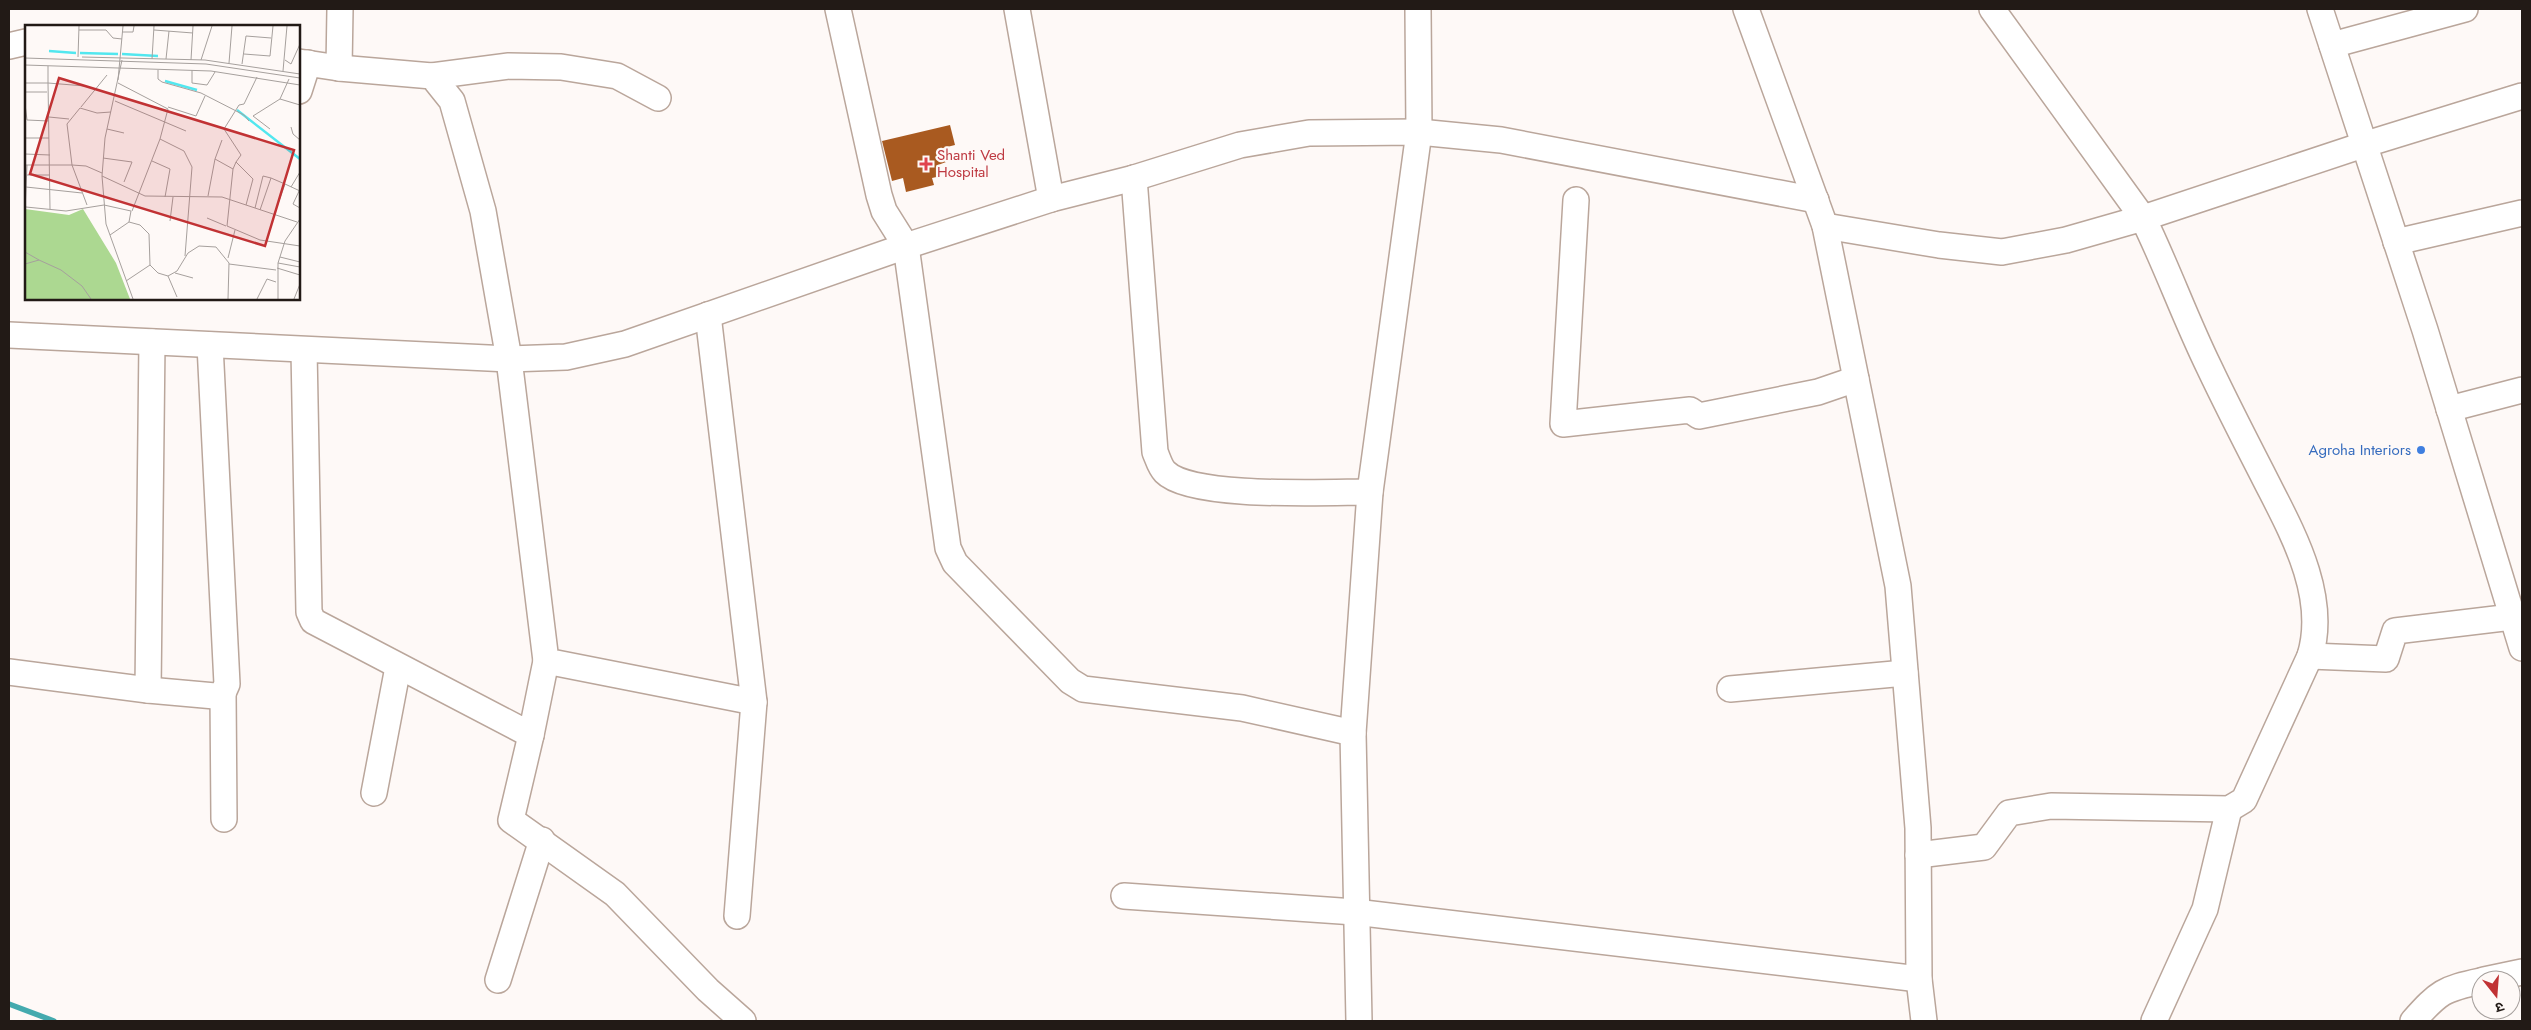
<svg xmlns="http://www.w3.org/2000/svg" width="2531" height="1030" viewBox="0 0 2531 1030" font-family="Jost,'Noto Sans Devanagari',sans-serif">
  <rect width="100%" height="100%" fill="#fef9f7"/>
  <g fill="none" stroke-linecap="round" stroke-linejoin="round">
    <polyline stroke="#44aaae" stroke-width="5.5" points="9,1004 54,1021"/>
  </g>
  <polygon fill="#a95a20" points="950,125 955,145 943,148 946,162 938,165 941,176 932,178 934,185 906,192 903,178 892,181 882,141"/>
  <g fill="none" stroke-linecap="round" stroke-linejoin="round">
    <defs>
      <g id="minor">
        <polyline points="838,9 879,195 884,211 906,246 948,548 955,563 1070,681 1083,689 1242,708 1353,733"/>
        <polyline points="1017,9 1051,199"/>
        <polyline points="1746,9 1825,226 1898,586 1918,828 1919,979 1924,1021"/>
        <polyline points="1992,9 2143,218 2363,145 2522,96"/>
        <polyline points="2320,9 2425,330 2522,648"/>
        <polyline points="2332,45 2465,9"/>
        <polyline points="9,46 26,42"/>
        <polyline points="299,62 339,68 432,76 452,101 483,211 509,359 546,661 754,702 708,315"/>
        <polyline points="339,68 340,9"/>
        <polyline points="432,76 509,66 561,67 617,76 658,98"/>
        <polyline points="299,91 308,63"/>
        <path d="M1134 178 1155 452C1158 459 1160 467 1165 472 1191 499 1329 492 1370 492"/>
        <polyline points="1576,200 1563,424 1690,410 1699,416 1818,392 1856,379"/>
        <path d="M1825 226 1939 245 2002 252 2066 240 2143 218C2167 267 2185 318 2209 367 2226 403 2244 438 2262 473 2289 527 2329 593 2310 656L2244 800 2229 809 2051 806 2009 813 1984 847 1918 855"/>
        <polyline points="2396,242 2522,213"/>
        <polyline points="9,335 509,359 566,357 625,344 906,246 1051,199 1134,178 1240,145 1309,133 1419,132 1501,140 1816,200"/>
        <polyline points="304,350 309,612 313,621 531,735 546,661"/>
        <polyline points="2449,409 2522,390"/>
        <polyline points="2310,656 2386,659 2395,631 2512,617"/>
        <polyline points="9,672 148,690 152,342"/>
        <polyline points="1730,689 1905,673"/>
        <polyline points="148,690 215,696 223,693 227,684 210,345"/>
        <polyline points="223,693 224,819"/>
        <polyline points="531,735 511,820 615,894 708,990 743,1021"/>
        <polyline points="374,793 398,667"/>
        <polyline points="1124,896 1355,912 1919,979"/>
        <polyline points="737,916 754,702"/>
        <polyline points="498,980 542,840"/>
        <polyline points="2484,980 2522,972"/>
        <polyline points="1359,1021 1353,733 1370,492 1419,132 1418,9"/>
        <polyline points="2154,1021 2205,909 2229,809"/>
        <path d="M2413 1021C2439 992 2443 989 2481 981"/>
      </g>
    </defs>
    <use href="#minor" stroke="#baa69b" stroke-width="28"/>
    <use href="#minor" stroke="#fff" stroke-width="25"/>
  </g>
  <path fill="#e0444e" stroke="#fef9f7" stroke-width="2" d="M923.5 156.5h5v5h5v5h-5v5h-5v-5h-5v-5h5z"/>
  <circle fill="#3f7fe0" stroke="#fef9f7" stroke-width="2" cx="2421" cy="450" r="5"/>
  <g text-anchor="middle" stroke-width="4.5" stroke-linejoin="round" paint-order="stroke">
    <g font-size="15" fill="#be3a42" stroke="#fef9f7" text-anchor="start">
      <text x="937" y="160">Shanti Ved<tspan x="937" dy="17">Hospital</tspan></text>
    </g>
    <g font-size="15" fill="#366cbe" stroke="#fef9f7" text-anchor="end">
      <text x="2411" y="455">Agroha Interiors</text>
    </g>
  </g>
  <g transform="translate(25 25)">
    <rect width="275" height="275" fill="#fef9f7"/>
    <path d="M0 184 44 190 58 184 91 238 105 274H0Z" fill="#acd891"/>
    <path fill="none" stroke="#52e7ef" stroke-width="2.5" d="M24 26 51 28M55 28 93 29M97 29 133 31M140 56 172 65M212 85 275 134"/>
    <path fill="none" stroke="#a6a09d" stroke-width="1" d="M54 5H81L88 13 97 14M129 5 168 8M97 7H108L109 1M219 29 245 31 248 1M53 32 54 1M57 32 180 35 275 49M0 33 181 39 275 53M127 34 129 1M141 34 144 6M97 35 80 113 77 151 81 199 108 274M166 35 168 1M176 35 187 1M260 35 266 39 275 19M204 38 207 1M217 39 221 11 246 13M0 40 186 46 275 60M133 45V54L137 57 176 68 219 90 224 96M167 45V58L182 60 190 47M258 46 262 1M93 55 98 1M0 58H23V41M93 58 143 84 135 114 107 186M0 67H22M255 74 275 80M90 76 161 106M0 79 2 95 24 96M56 82 82 50M143 82 171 91 180 71M24 92 44 94M266 102 268 109 275 115M82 104 99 108M245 104 228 91 255 74 264 54M0 113H24M135 114 159 126 167 142 160 231M0 129 25 130M78 133 107 137 99 157M190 134 197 115M127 136 145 144 140 172M211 137 216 130 199 104 214 80 219 79 232 52M0 140H47L62 180M208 144 211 137 228 154 221 180M77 148 61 141 47 140 42 99 55 83 72 88 86 87M2 150H25M77 151 120 171 197 172 272 197M260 159 275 166M1 162 57 168M266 162 275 147M275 164 268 179 275 183M183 171 190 134 208 144 202 201 235 215 275 221M1 182 41 186 79 180 106 186 104 197M230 183 238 151 246 153M25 184 23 58 60 61M235 185 246 153 260 159 249 190M0 186 2 140M182 193 201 201M145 196 148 172M85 210 104 197 115 200 124 209 125 240 101 256M0 227 14 235M255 232 275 237M203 233 210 205M253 238 275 242M0 239 14 235 36 245 57 261 66 274M204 239 251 245M125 240 133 248 143 251 152 246 163 228 174 221 191 222 204 238 203 274M252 243 275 250M150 248 168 253M143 251 152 272M232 274 242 254 251 257M253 274V238L260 216 275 194M269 274 275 259"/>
    <path fill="#c13234" fill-opacity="0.15" stroke="#c13234" stroke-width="2.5" d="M34 53 269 125 240 221 5 149Z"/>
    <rect width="275" height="275" fill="none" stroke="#221a16" stroke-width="2.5"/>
  </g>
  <rect width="2531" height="1030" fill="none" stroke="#221a16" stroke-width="20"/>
  <g transform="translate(2496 995) rotate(163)"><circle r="24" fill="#fef9f7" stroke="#a6a09d"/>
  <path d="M0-4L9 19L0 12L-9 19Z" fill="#c13234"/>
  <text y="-8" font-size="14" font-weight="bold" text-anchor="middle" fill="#221a16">उ</text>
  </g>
</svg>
